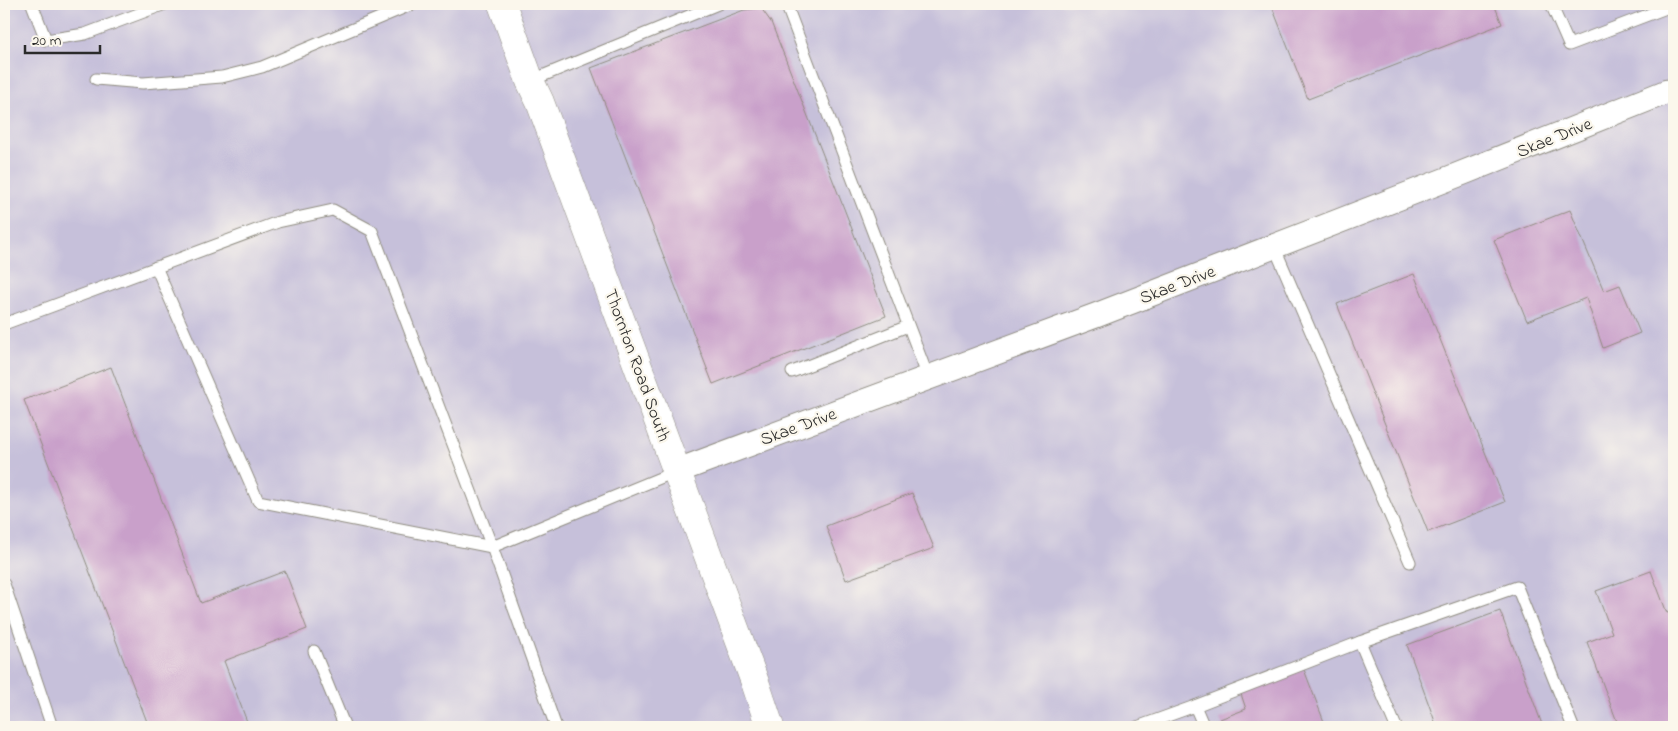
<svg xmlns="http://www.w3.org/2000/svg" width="1678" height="731" viewBox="0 0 1678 731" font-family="'Indie Flower',sans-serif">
  <rect width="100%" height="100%" fill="#fbf7ec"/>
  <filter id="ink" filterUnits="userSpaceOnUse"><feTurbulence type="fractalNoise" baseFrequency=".02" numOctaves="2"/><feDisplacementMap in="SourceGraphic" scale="10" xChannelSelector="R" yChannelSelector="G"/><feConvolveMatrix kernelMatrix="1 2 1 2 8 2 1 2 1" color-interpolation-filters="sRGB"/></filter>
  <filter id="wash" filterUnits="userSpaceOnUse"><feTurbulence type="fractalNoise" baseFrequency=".0096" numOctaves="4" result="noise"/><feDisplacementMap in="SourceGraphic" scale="20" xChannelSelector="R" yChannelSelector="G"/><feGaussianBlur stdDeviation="1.12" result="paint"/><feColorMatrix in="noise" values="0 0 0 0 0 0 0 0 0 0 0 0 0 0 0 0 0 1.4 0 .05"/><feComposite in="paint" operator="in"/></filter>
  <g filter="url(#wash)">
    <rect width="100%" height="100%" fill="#f3ecd5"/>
    <rect fill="#c6c0da" x="4" y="4" width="1670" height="723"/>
    <g id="blocks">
      <g fill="#c9a0ca">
        <polygon points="1271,4 1494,4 1502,24 1308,99"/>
        <polygon points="761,8 771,22 886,316 713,384 591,68 744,10"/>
        <polygon points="1570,210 1604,291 1620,285 1640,333 1603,348 1586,298 1527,321 1494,240"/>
        <polygon points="1414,274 1505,502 1428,532 1337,304"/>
        <polygon points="111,367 201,603 285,571 307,629 224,661 249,727 149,727 24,400"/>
        <polygon points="912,493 934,548 846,580 826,526"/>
        <polygon points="1651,571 1667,613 1674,611 1674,727 1619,727 1587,642 1612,633 1596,591"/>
        <polygon points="1500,611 1543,727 1437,727 1407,645"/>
        <polygon points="1303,667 1326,727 1223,727 1220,719 1246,709 1240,691"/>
      </g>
    </g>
  </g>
  <g filter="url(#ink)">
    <use href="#blocks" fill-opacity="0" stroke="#8f8c80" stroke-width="1"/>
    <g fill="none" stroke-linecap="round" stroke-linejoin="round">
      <defs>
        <g id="lane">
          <polyline points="32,4 46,40 85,34 165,4"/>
          <polyline points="786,4 928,377"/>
          <polyline points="1551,4 1569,45 1674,5"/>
          <polyline points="96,79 143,83 222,77 262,67 413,4"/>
          <polyline points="530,81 718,4"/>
          <polyline points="1274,246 1410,562"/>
          <polyline points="156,267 258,501 492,547 677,471"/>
          <polyline points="4,324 278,222 333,210 372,231 492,547 556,727"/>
          <polyline points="792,372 908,326"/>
          <polyline points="4,584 52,727"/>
          <polyline points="1360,642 1517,587 1573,727"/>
          <polyline points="314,651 345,727"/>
          <polyline points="1137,727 1195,706"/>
          <polyline points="1204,727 1195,706 1360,642 1396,727"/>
        </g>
        <polyline id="street" points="677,471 1097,315 1445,180 1666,92 1674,91"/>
        <polyline id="secondary" points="502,4 530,81 540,102 756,685 770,727"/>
      </defs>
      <use href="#lane" stroke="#8f8c80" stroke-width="13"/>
      <use href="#street" stroke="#8f8c80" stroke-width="26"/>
      <use href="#secondary" stroke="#8f8c80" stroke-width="29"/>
      <use href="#lane" stroke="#fff" stroke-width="11"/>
      <use href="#street" stroke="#fff" stroke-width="24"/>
      <use href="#secondary" stroke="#fff" stroke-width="28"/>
    </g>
  </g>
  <g text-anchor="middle" stroke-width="4.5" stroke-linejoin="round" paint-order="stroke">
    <g font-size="18" fill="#2b2b2b" stroke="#fbf7ec">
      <text transform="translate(1554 137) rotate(-22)" y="6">Skae Drive</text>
      <text transform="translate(1177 284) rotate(-21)" y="6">Skae Drive</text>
      <text transform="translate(638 365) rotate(70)" y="6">Thornton Road South</text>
      <text transform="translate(798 426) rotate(-20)" y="6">Skae Drive</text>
    </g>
  </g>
  <rect width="1678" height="731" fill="none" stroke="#fbf7ec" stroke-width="20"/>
  <path d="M25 45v8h75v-8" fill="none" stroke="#2b2b2b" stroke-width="2.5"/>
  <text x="32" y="45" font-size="15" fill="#2b2b2b" stroke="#fbf7ec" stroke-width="4" paint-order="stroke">20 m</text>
</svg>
